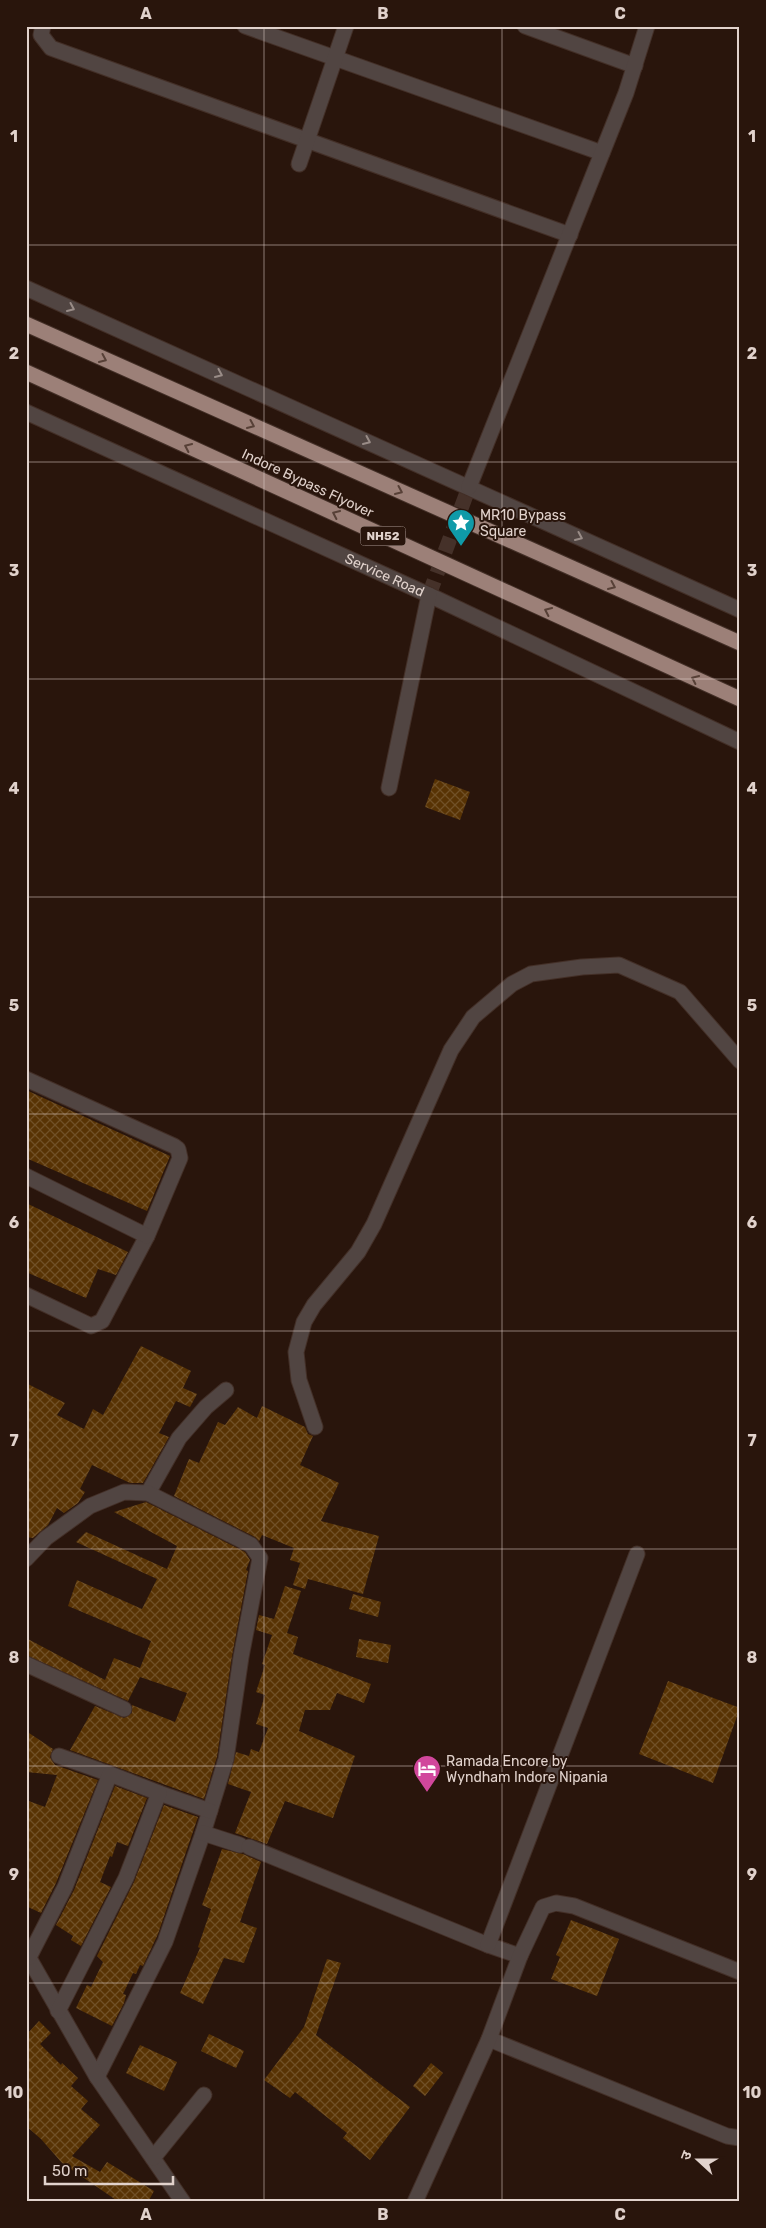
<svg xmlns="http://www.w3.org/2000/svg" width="766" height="2228" viewBox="0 0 766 2228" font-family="Rubik,'Noto Sans Devanagari',sans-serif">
  <defs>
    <pattern id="building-cross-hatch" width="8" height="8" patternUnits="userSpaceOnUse" patternTransform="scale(1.25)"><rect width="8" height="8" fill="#583304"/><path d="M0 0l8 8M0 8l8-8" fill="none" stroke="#705027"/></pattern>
  </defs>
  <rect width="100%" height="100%" fill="#29150c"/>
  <g fill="url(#building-cross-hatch)">
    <polygon points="435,779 470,792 460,820 425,807"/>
    <polygon points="26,1090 170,1156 147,1211 26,1158"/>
    <polygon points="26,1203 128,1252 116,1275 98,1269 86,1298 26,1272"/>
    <polygon points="141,1346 191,1371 183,1388 197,1394 190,1407 176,1401 159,1433 169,1437 143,1483 130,1483 92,1465 80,1489 85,1492 78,1503 64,1513 57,1508 48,1525 33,1538 26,1537 26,1383 65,1403 57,1415 84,1429 93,1409 103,1415"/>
    <polygon points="262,1406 305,1427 308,1434 313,1436 300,1465 339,1483 321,1521 379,1536 363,1594 308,1579 305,1589 293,1585 300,1563 290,1560 294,1548 262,1535 259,1541 255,1537 174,1496 189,1459 199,1463 218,1422 225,1425 238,1407 257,1418"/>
    <polygon points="146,1502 245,1552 250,1560 246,1570 248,1571 232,1656 217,1757 204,1799 70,1750 95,1706 124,1718 132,1713 132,1705 175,1722 187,1693 140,1677 128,1701 26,1655 26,1638 105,1680 114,1658 140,1668 151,1641 68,1606 77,1580 142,1609 157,1579 76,1542 86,1532 167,1569 177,1546 114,1512"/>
    <polygon points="285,1586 301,1591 287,1633 298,1637 293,1654 371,1684 364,1703 337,1693 330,1710 305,1710 299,1731 355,1756 333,1818 285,1801 267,1844 235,1833 251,1792 228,1784 236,1752 249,1756 251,1749 259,1752 268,1728 256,1724 265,1695 256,1692 265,1665 262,1664 272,1635 256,1630 259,1615 274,1619"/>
    <polygon points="353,1594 381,1602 378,1617 349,1609"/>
    <polygon points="359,1639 391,1645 388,1663 356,1657"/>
    <polygon points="668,1681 740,1708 713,1783 639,1754"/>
    <polygon points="26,1731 53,1749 50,1757 55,1765 98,1780 56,1883 41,1913 26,1906 26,1800 45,1807 57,1775 26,1772"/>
    <polygon points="115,1786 147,1798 128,1846 117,1842 112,1857 110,1856 100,1882 111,1887 81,1946 71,1940 73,1936 56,1925 74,1890"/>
    <polygon points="164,1805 198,1817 158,1934 143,1966 140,1965 136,1974 133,1973 123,1994 126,1995 124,2003 112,2026 76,2008 87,1985 91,1987 103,1962 97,1956 134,1882"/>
    <polygon points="222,1849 243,1854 261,1862 240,1922 257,1928 244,1963 224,1958 203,2004 180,1993 200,1948 198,1947 211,1909 202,1905"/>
    <polygon points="571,1920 619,1939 597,1996 551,1979 560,1957 556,1955"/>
    <polygon points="327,1959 341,1963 316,2035 410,2107 370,2160 343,2138 347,2133 295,2092 290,2098 264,2080 304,2027"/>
    <polygon points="39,2021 51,2033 40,2044 61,2065 62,2063 78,2078 71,2086 88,2101 81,2109 100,2125 72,2156 100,2172 107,2162 154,2191 148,2202 119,2202 62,2163 41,2139 26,2126 26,2031 28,2033"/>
    <polygon points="209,2034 244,2051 236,2068 201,2051"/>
    <polygon points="140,2045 177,2062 164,2091 126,2073"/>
    <polygon points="431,2063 443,2073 425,2096 413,2086"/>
  </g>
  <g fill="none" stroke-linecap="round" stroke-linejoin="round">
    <polyline stroke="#453129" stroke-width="15" stroke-dasharray="15 8" stroke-linecap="butt" points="429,595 469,487"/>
    <defs>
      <g id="minor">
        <polyline points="43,26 41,35 51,48 570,235"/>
        <polyline points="245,26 602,153"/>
        <polyline points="525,26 635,66"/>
        <polyline points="299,164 346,26"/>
        <polyline points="26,288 740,610"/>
        <path id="s1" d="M26 412 429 595 740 742"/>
        <polyline points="469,487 626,93 647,26"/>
        <polyline points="389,788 429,595"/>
        <polyline points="26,1079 174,1146 178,1149 180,1158 147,1236 102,1321 91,1326 87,1324 26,1295"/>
        <polyline points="26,1176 147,1236"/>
        <polyline points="315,1427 299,1380 296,1352 304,1322 314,1305 358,1252 374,1224 451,1050 473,1017 512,984 531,974 582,967 619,965 680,992 740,1061"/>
        <polyline points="148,1493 179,1438 206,1407 226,1390"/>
        <polyline points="26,1559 46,1538 90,1506 124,1492 148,1493 251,1545 260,1558 241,1657 226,1759 203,1833 165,1942 97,2077"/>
        <polyline points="26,1664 124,1709"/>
        <polyline points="59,1756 110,1774"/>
        <polyline points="159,1793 210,1811"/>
        <polyline points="203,1833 240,1845"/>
        <polyline points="249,1847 488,1945 520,1956"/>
        <polyline points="488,1945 637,1554"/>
        <polyline points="26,1953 97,2077 183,2202"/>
        <polyline points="29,1957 65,1887 110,1774 159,1793 126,1878 58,2011"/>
        <polyline points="489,2039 727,2136 740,2138"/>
        <polyline points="153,2158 204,2095"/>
        <polyline points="415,2202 489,2039 520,1956 543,1907 556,1903 574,1906 740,1972"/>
      </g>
    </defs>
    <use href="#minor" stroke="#432f27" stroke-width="17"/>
    <use href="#minor" stroke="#514542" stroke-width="15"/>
    <defs>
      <g id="highway-bridge">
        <polyline points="26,324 740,643"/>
        <polyline points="26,372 740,699"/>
      </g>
    </defs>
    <use href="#highway-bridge" stroke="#432f27" stroke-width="17" stroke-linecap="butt"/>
    <use href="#highway-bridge" stroke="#9c8078" stroke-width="15"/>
  </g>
  <defs><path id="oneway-chevron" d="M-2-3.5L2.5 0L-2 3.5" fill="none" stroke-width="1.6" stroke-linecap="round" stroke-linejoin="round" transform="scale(1.25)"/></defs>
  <g stroke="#998c87">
    <use href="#oneway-chevron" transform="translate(71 308) rotate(24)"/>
    <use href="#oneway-chevron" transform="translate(219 374) rotate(24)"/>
    <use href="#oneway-chevron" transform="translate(367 441) rotate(24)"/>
    <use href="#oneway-chevron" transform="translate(579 537) rotate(24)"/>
  </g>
  <g stroke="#574037">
    <use href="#oneway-chevron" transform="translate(103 359) rotate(24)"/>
    <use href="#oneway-chevron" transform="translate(251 425) rotate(24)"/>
    <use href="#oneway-chevron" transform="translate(188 447) rotate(-155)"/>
    <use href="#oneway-chevron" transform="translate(399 491) rotate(24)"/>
    <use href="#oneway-chevron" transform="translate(336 514) rotate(-155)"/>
    <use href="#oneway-chevron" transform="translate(612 586) rotate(24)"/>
    <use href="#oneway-chevron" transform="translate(548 611) rotate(-155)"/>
    <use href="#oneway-chevron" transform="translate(695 679) rotate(-155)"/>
  </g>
  <path fill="none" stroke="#e1d2cc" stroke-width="1" stroke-opacity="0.55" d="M264 26V2202M502 26V2202M26 245H740M26 462H740M26 679H740M26 897H740M26 1114H740M26 1331H740M26 1549H740M26 1766H740M26 1983H740"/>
  <defs>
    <symbol id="sight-pin" viewBox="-11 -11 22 30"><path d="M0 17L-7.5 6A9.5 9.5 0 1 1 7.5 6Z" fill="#0f9aa8" stroke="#29150c"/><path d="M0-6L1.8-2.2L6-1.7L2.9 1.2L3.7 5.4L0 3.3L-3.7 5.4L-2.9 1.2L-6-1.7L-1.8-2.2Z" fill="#fff"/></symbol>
    <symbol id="hotel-pin" viewBox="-11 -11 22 30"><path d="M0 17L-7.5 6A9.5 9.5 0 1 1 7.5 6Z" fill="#d1479c" stroke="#29150c"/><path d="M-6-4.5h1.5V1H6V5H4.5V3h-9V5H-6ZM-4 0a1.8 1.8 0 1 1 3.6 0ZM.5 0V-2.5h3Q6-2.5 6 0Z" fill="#fff"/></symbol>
  </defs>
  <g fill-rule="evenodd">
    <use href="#sight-pin" x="445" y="507" width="32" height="43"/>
    <use href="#hotel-pin" x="411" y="1753" width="32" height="43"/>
  </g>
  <g text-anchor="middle" stroke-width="4" stroke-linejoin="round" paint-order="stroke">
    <rect fill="#29150c" stroke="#aa9992" stroke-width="1" x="360.5" y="526.5" width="45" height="19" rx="4"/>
    <g font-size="12" font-weight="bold" fill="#e1d2cc">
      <text x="383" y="540">NH52</text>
    </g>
    <g font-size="14" fill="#e1d2cc" stroke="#29150c">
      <text transform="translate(308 483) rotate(25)" y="5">Indore Bypass Flyover</text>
      <text dy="5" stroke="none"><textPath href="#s1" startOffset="394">Service Road</textPath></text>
    </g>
    <g font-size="14" fill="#e1d2cc" stroke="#29150c" text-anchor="start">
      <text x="480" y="520">MR10 Bypass<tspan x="480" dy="16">Square</tspan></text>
      <text x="446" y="1766">Ramada Encore by<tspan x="446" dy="16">Wyndham Indore Nipania</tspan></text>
    </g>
  </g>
  <rect width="766" height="2228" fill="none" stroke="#29150c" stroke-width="55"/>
  <g transform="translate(698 2160) rotate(291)" stroke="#29150c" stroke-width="4" paint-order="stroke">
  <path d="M0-4L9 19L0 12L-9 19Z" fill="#e1d2cc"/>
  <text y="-8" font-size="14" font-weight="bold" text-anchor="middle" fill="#e1d2cc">उ</text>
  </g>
  <path d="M45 2176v8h128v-8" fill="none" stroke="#e1d2cc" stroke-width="2.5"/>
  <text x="52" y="2176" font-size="15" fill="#e1d2cc" stroke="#29150c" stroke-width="4" paint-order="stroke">50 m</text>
  <rect x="28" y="28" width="710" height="2172" fill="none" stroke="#e1d2cc" stroke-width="2"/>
  <g font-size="16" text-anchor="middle" font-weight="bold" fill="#e1d2cc">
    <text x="146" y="19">A</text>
    <text x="383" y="19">B</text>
    <text x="620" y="19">C</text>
    <text x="14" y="142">1</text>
    <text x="752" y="142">1</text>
    <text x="14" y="359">2</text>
    <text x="752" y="359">2</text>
    <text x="14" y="576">3</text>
    <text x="752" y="576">3</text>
    <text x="14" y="794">4</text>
    <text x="752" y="794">4</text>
    <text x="14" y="1011">5</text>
    <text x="752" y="1011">5</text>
    <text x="14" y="1228">6</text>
    <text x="752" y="1228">6</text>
    <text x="14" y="1446">7</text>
    <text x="752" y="1446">7</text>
    <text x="14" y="1663">8</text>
    <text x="752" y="1663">8</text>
    <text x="14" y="1880">9</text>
    <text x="752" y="1880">9</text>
    <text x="14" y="2098">10</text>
    <text x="752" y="2098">10</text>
    <text x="146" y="2220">A</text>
    <text x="383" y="2220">B</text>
    <text x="620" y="2220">C</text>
  </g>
</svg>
